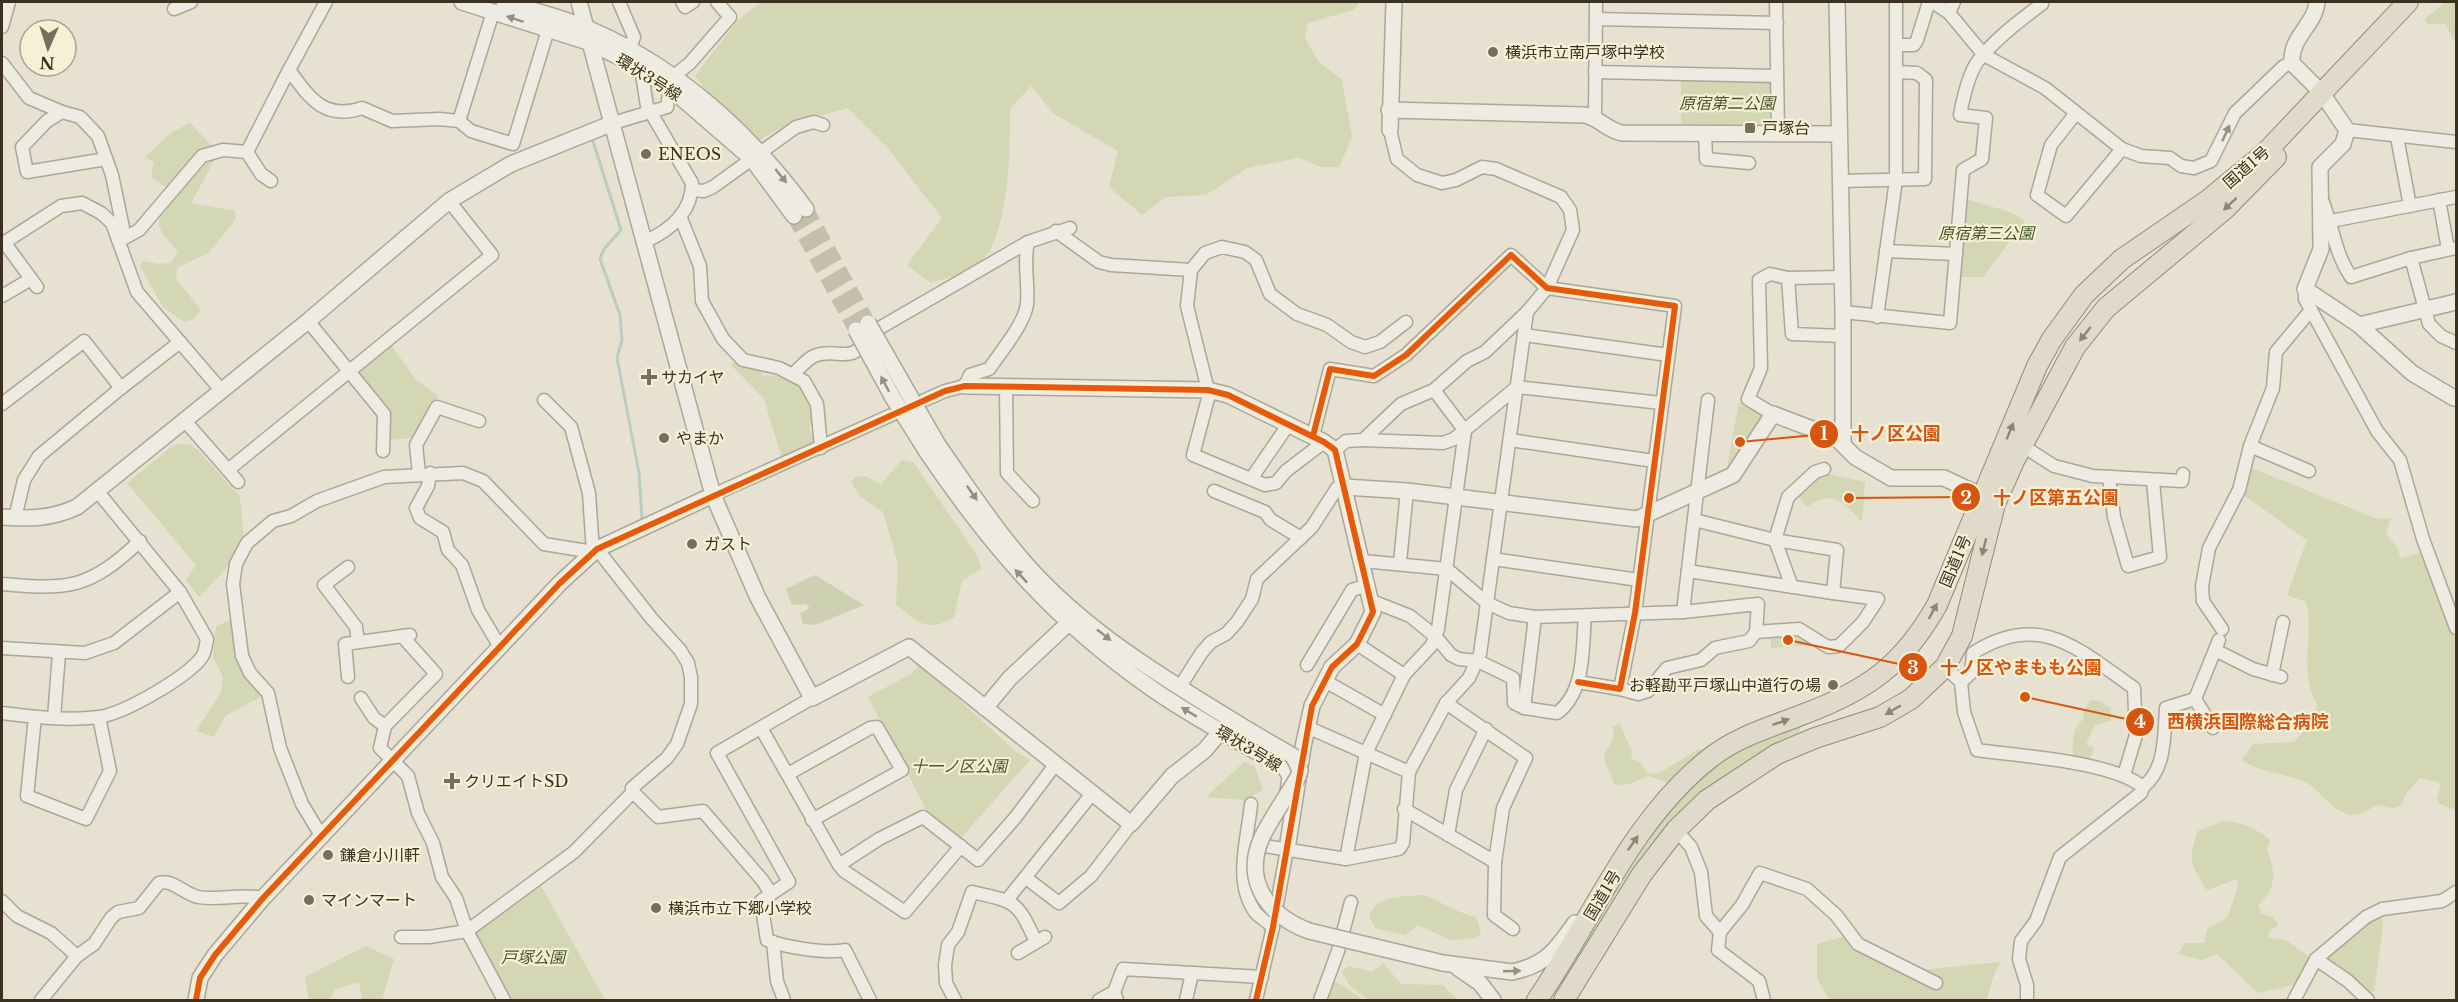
<svg xmlns="http://www.w3.org/2000/svg" width="2458" height="1002" viewBox="0 0 2458 1002" font-family="'Libre Baskerville','Noto Sans JP',serif">
  <rect width="100%" height="100%" fill="#e6e1d0"/>
  <g fill="#d3d7b3">
    <path d="M762 2H1360L1353 10 1308 23 1305 38 1318 61 1342 80 1352 137 1339 167H1321L1299 158 1247 168 1206 195 1166 197 1142 215 1109 187 1118 151 1054 114 1031 86 1010 109C1010 146 1010 235 981 261 968 274 948 277 931 283L907 265 942 218 887 147 848 108 784 126 760 140 705 89 695 76 737 21Z"/>
    <polygon points="2445,2 2456,2 2456,43 2445,24 2427,24 2425,19"/>
    <polygon points="1681,80 1774,81 1772,125 1681,124"/>
    <path d="M190 123 212 146 217 155 191 203 235 211 236 219 208 253 177 268 176 279 201 310 192 320 184 322 163 307 140 266 143 261 158 264 171 263 178 251C151 223 157 225 170 190L151 177 154 163 145 157 171 133Z"/>
    <polygon points="1965,199 2010,212 2025,221 1983,277 1958,277"/>
    <polygon points="392,346 416,380 438,396 413,438 389,440 388,412 360,378 361,370"/>
    <path d="M738 359 756 367 764 376C798 372 805 392 816 420L809 427 814 442 782 458 764 399 731 365Z"/>
    <polygon points="1739,402 1747,403 1766,415 1726,473"/>
    <polygon points="179,444 191,445 198,450 240,497 244,543 224,571 199,597 186,580 196,565 127,483 170,448"/>
    <path d="M902 460 914 463 978 557 981 569 962 581 954 617C928 634 916 622 896 604L898 564 883 512 860 496 851 482 856 477 865 476 881 484Z"/>
    <path d="M2249 467 2377 519 2391 518 2386 534 2397 547 2401 559 2425 551 2456 641V810L2439 804 2437 799 2441 783 2420 778 2405 795 2402 805 2393 808 2377 805C2369 809 2360 816 2351 815 2332 812 2320 790 2307 783 2288 774 2255 771 2242 760L2253 744 2294 742 2309 726 2317 705C2297 666 2315 640 2306 602L2287 595 2307 540 2242 494Z"/>
    <path d="M1824 473 1865 482 1862 522C1842 502 1835 488 1807 507L1796 494 1819 474Z"/>
    <polygon points="233,618 264,695 225,716 214,737 196,731 221,693 223,677 213,657 216,627"/>
    <polygon points="1798,633 1810,645 1771,648 1771,635"/>
    <polygon points="920,664 1016,752 1030,760 960,839 928,813 868,697 911,674"/>
    <path d="M2091 700 2100 701 2111 709V721L2094 725 2086 745 2094 747 2089 762 2073 757C2073 743 2071 728 2084 719L2083 711Z"/>
    <path d="M1619 723 1632 751 1631 759 1638 761 1649 774 1659 773 1699 749 1703 750 1668 783 1649 776 1629 784 1615 785 1605 762 1604 753C1611 744 1616 738 1612 727Z"/>
    <polygon points="1801,725 1799,733 1794,737 1743,764 1714,785 1565,986 1558,981 1668,808 1734,747"/>
    <polygon points="1244,762 1255,767 1263,790 1245,800 1206,797"/>
    <path d="M2223 821C2242 822 2255 828 2270 840L2267 850C2276 872 2277 888 2258 905L2261 914 2274 917 2278 925 2268 933 2269 938 2286 940 2311 959 2298 984 2258 993 2217 954 2202 960 2178 954 2185 943H2204L2207 929 2227 918 2238 887 2237 879 2207 890C2191 863 2187 862 2198 831Z"/>
    <polygon points="541,886 605,1000 510,1000 471,933"/>
    <path d="M1424 895C1442 902 1456 913 1476 917L1481 932 1477 938 1450 940 1418 925 1405 935 1375 928 1369 916C1378 894 1403 897 1424 895Z"/>
    <polygon points="2382,914 2383,927 2374,992 2364,991 2322,958 2352,932"/>
    <polygon points="1845,936 1910,971 2000,962 1994,974 1987,1000 1829,1000 1817,978 1817,944"/>
    <polygon points="366,946 394,959 382,1000 362,1000 359,982 335,989 330,1000 309,1000 305,977"/>
    <polygon points="1383,963 1401,984 1443,985 1458,1000 1368,1000 1350,986 1342,972 1348,966 1372,972"/>
    <polygon points="1335,982 1339,983 1363,1000 1323,1000 1329,983"/>
  </g>
  <polygon fill="#ced0b2" points="815,575 864,605 815,625 803,624 800,613 810,608 806,604 792,605 786,589"/>
  <g fill="none" stroke-linecap="round" stroke-linejoin="round">
    <polyline stroke="#bbccc3" stroke-width="3" points="592,138 621,230 604,249 600,259 620,315 622,340 617,358 639,473 642,519"/>
    <g stroke="#c4bead" stroke-width="15" stroke-dasharray="15 8" stroke-linecap="butt">
      <polyline points="806,209 868,323"/>
      <polyline points="794,216 856,330"/>
    </g>
    <defs>
      <g id="minor">
        <path d="M326 2 289 70C309 97 324 121 362 108L392 121 439 119 459 121 471 131 513 144 548 30"/>
        <polyline points="619,2 634,37 630,48"/>
        <polyline points="682,2 685,7 693,2"/>
        <polyline points="1776,2 1778,134"/>
        <polyline points="1933,2 1949,13 1984,55 2045,88 2122,149 2141,156 2170,158 2181,166 2194,168 2211,161 2235,113 2284,66 2292,63"/>
        <polyline points="174,9 191,2"/>
        <polyline points="1949,13 1954,2"/>
        <polyline points="1596,19 1777,23"/>
        <polyline points="2,27 9,2"/>
        <polyline points="1897,45 1914,45 1917,40 1929,2"/>
        <polyline points="2,63 29,98 62,112"/>
        <path d="M641 68 647 106 692 183C692 213 669 231 644 242"/>
        <polyline points="1595,72 1777,76"/>
        <polyline points="674,76 690,63 730,17 717,2"/>
        <polyline points="2076,113 2051,145 2037,195 2066,216 2122,149"/>
        <polyline points="1595,117 1596,2"/>
        <polyline points="459,121 493,12"/>
        <polyline points="613,123 667,107 670,88"/>
        <polyline points="2347,130 2456,142"/>
        <polyline points="1705,133 1706,159 1749,163"/>
        <polyline points="2397,137 2410,206"/>
        <polyline points="106,159 27,172 22,147 47,121 62,112 80,117 98,136 112,175 123,228 118,240"/>
        <polyline points="271,181 261,174 247,152 289,70"/>
        <polyline points="1840,181 1925,179 1926,80 1917,73 1897,72"/>
        <polyline points="692,190 704,191 713,187 796,127 814,122 823,125"/>
        <path d="M2322 200C2334 228 2334 252 2351 277L2411 258 2429 324 2441 336 2456 343"/>
        <polyline points="2439,200 2448,249"/>
        <polyline points="680,216 700,266 702,301 723,339 743,360 779,368 804,381 817,404 821,448"/>
        <polyline points="2331,221 2456,197"/>
        <polyline points="1056,231 1099,262 1111,265 1191,270"/>
        <polyline points="119,241 139,230 202,156 223,150 247,152"/>
        <polyline points="4,242 37,287"/>
        <polyline points="2,244 61,206 82,203 101,213 112,223 137,292 221,390"/>
        <polyline points="1886,251 1956,254"/>
        <polyline points="2411,258 2456,248"/>
        <polyline points="1788,278 1792,334 1843,336"/>
        <polyline points="2305,289 2305,299 2377,431 2400,460 2423,539 2456,628"/>
        <polyline points="2,296 31,279"/>
        <path d="M1843 312 1950 323 1963 170 1982 159 1986 118 1960 115C1963 99 1968 74 1978 61 1995 39 2020 20 2042 4"/>
        <polyline points="1877,317 1896,180 1896,2"/>
        <polyline points="308,321 384,414 383,451"/>
        <polyline points="1524,335 1668,355"/>
        <path d="M793 374C799 369 807 359 814 356 839 346 851 369 871 333L1028 242 1070 228"/>
        <polyline points="1006,387 1007,473 1033,501"/>
        <polyline points="1208,390 1187,306 1191,270 1205,253 1222,247 1245,252 1256,260 1270,294 1297,314 1327,325 1351,342 1365,347 1380,342 1406,322"/>
        <polyline points="1210,391 1193,455 1265,485 1276,483 1286,471 1324,442"/>
        <polyline points="2,404 84,341 121,388 180,342"/>
        <polyline points="1773,414 1748,399 1761,368 1759,280 1770,274 1788,278 1842,277"/>
        <polyline points="185,421 228,470 492,255 449,201"/>
        <polyline points="1313,436 1330,369 1374,376 1406,355 1511,255 1547,288 1675,306 1635,613 1620,689 1578,682"/>
        <polyline points="1363,440 1443,443 1454,439 1517,387 1661,403"/>
        <polyline points="1510,440 1654,461"/>
        <polyline points="2023,446 2054,466 2093,476 2182,481 2183,474"/>
        <polyline points="2250,446 2309,471"/>
        <polyline points="1335,450 1346,441 1363,440 1401,404 1434,390 1467,361 1485,352 1527,312 1547,288 1573,230 1570,210 1561,197 1496,169 1482,167 1456,180 1442,183 1417,175 1397,159 1390,130"/>
        <polyline points="228,470 238,482"/>
        <polyline points="419,473 416,445 437,407 479,421"/>
        <polyline points="430,473 428,486 416,508 420,518 443,532 448,550 462,565 478,610 500,647"/>
        <polyline points="2109,477 2114,517 2128,566 2160,557 2153,481"/>
        <polyline points="1251,479 1288,425"/>
        <polyline points="1214,491 1265,512 1271,520 1301,538"/>
        <path d="M713 495 945 391 965 386 970 375 989 369C1000 353 1025 323 1027 304 1029 283 1023 263 1028 242"/>
        <polyline points="15,518 24,480 39,456 121,388"/>
        <polyline points="1493,559 1639,580"/>
        <polyline points="1363,561 1447,569 1487,603 1509,613 1535,617 1683,612 1758,604 1756,632 1749,641 1715,648 1701,660 1667,668 1648,691 1638,694 1620,689"/>
        <polyline points="1400,562 1407,491"/>
        <polyline points="348,567 324,585 356,627 358,642"/>
        <polyline points="1688,571 1833,593 1837,550 1775,540 1694,520"/>
        <path d="M2 584C69 590 89 589 140 541"/>
        <polyline points="1792,587 1775,540 1788,497 1815,472 1824,469"/>
        <polyline points="1372,601 1410,616 1436,637 1451,655 1459,659 1478,661 1513,678 1514,703 1524,708 1535,617"/>
        <polyline points="1683,612 1708,400"/>
        <polyline points="2222,629 2203,601 2202,586 2209,548 2239,490 2250,446 2273,388 2276,352 2311,310"/>
        <polyline points="1756,632 1799,629 1828,647 1839,646 1863,622 1878,599 1833,593"/>
        <polyline points="402,636 436,674 385,726 380,748 408,776 418,813 433,843 442,877 456,898 467,931 504,1000"/>
        <polyline points="1357,644 1404,675"/>
        <polyline points="2,648 85,653 114,643 180,592"/>
        <polyline points="2215,650 2253,669 2281,677"/>
        <polyline points="1307,665 1352,590 1368,585"/>
        <path d="M1945 667 1961 682 1964 712 1977 750C2019 756 2111 761 2143 787L2141 793 2060 857 2036 921 2021 941 2019 959 2027 985V1000"/>
        <polyline points="2272,675 2283,622"/>
        <polyline points="348,677 345,644 410,635"/>
        <polyline points="1325,681 1385,715"/>
        <path d="M1961 682 1971 673 1973 653C2041 610 2079 650 2134 688L2136 735 2124 775"/>
        <polyline points="1179,688 1202,652 1211,642 1226,634 1237,622 1252,599 1257,579 1312,527 1337,488 1345,487"/>
        <polyline points="361,698 374,718 385,726"/>
        <polyline points="2195,699 2219,640"/>
        <polyline points="2195,699 2213,728"/>
        <path d="M1524 708 1557 713C1586 692 1582 647 1585 616"/>
        <path d="M2 713C33 717 67 721 99 717 125 713 186 678 202 657 205 653 206 645 207 639L180 592 98 492"/>
        <polyline points="35,717 27,796 86,819 110,771 99,717"/>
        <polyline points="54,718 59,653"/>
        <polyline points="1307,727 1409,772"/>
        <polyline points="761,728 839,865 879,839 923,817 978,860 1015,818 1055,765"/>
        <polyline points="788,774 870,728 877,727 902,770 812,820"/>
        <path d="M2143 787C2166 769 2164 736 2166 708L2195 699"/>
        <polyline points="633,792 658,817 703,811 763,881 771,894 789,882 717,753 812,698"/>
        <path d="M1251 804C1248 838 1233 881 1255 912 1259 917 1268 922 1273 927"/>
        <polyline points="1404,809 1495,862 1503,808 1526,758 1446,703"/>
        <polyline points="1676,830 1691,847 1701,872 1706,916 1720,932 1718,950 1759,981 1764,1000"/>
        <polyline points="1448,835 1456,790 1486,729"/>
        <polyline points="322,837 302,804 280,748 268,693 250,673 242,656 233,584 236,564 247,543 273,521 291,516 317,501 384,477 463,473 483,481 544,544 593,552 589,493 571,427 544,400"/>
        <polyline points="1246,843 1346,859 1399,849 1403,843 1409,772 1446,703 1469,678 1480,654 1527,312"/>
        <polyline points="1346,859 1366,753 1404,675 1432,645 1438,629 1465,431 1434,390"/>
        <polyline points="1495,862 1494,915 1513,929"/>
        <polyline points="839,865 844,871 905,912 961,846"/>
        <polyline points="1026,878 1059,903 1091,876 1131,824"/>
        <path d="M771 894 761 901 767 940C784 947 827 954 845 950L870 1000"/>
        <polyline points="1007,900 1091,795"/>
        <polyline points="2,901 17,916 51,933 77,956"/>
        <polyline points="1720,932 1742,905 1760,873 1807,889 1836,915 1858,944 1936,983"/>
        <polyline points="401,937 429,937 467,931 574,852 633,792 632,788 667,758 677,744 691,704 691,677 688,663 680,650 652,619 597,549"/>
        <polyline points="773,942 777,981 784,1000"/>
        <polyline points="1018,953 1045,937"/>
        <polyline points="2316,959 2348,981 2368,1000"/>
        <path d="M41 1000 77 956 94 944 111 918 118 912 139 908 159 883C173 879 184 894 198 897 219 901 241 893 263 898"/>
        <path d="M955 1000 946 983 945 965 948 945 958 932 972 892C1017 902 1017 901 1036 942"/>
        <polyline points="1099,1000 1114,992"/>
        <polyline points="1117,1000 1114,992 1123,969 1262,977"/>
        <polyline points="1186,1000 1192,973"/>
        <polyline points="1256,1000 1273,927 1287,849"/>
        <polyline points="1320,1000 1338,951 1351,902"/>
        <polyline points="2294,1000 2316,959 2366,917 2382,909 2442,901 2456,892"/>
      </g>
      <g id="tertiary">
        <polyline points="462,2 591,43 641,68 670,88 752,159 794,216"/>
        <path d="M504 2C532 10 560 17 587 28 676 66 749 132 806 209"/>
        <polyline points="579,2 713,495 758,598 812,698 909,647 1131,824 1172,776 1205,750 1221,731"/>
        <polyline points="1837,2 1843,312 1843,444"/>
        <path d="M2317 2C2315 25 2290 37 2292 63L2321 92 2347 130 2343 144 2320 167 2321 249 2305 289 2359 325 2412 373 2454 398"/>
        <path d="M1389 110 1585 115C1599 118 1607 130 1622 133L1837 134"/>
        <polyline points="1390,130 1394,2"/>
        <polyline points="2359,325 2456,302"/>
        <polyline points="965,386 1208,390 1228,395 1324,442 1335,450 1373,612 1357,644 1332,667 1312,706 1303,747 1287,849"/>
        <path d="M938 445C962 479 984 513 1010 545 1073 626 1164 678 1250 731"/>
        <path d="M927 452C992 548 1055 621 1151 688 1194 718 1240 742 1285 768L1290 776 1288 793"/>
        <polyline points="1345,487 1407,491 1637,519 1733,475 1773,414 1836,438 1855,457 1891,478 1944,478 1982,496"/>
        <path d="M2 517C29 519 51 519 77 507L308 321 449 201 511 164 613 123"/>
        <polyline points="985,708 1010,678 1075,617"/>
        <path d="M1443 963 1512 972C1546 965 1556 950 1575 923"/>
        <polyline points="1458,968 1480,983 1493,1000"/>
        <polyline points="196,1000 200,978 215,955 263,898 560,583 597,549 713,495"/>
      </g>
      <g id="trunk">
        <path d="M1537 1000C1593 919 1630 821 1710 758 1738 736 1771 727 1804 714 1868 690 1903 665 1937 605L2037 366 2052 339 2084 295 2122 259 2208 200 2265 153 2408 2"/>
        <polyline points="1564,1000 1642,874 1676,830 1707,800 1777,754 1815,738 1880,717 1911,699 1945,667 1962,636 1995,504 2014,461 2075,347 2106,308 2225,209 2276,157"/>
      </g>
    </defs>
    <use href="#minor" stroke="#aca698" stroke-width="15"/>
    <use href="#tertiary" stroke="#aca698" stroke-width="18"/>
    <use href="#trunk" stroke="#918b7f" stroke-width="22"/>
    <use href="#minor" stroke="#eeebe2" stroke-width="12"/>
    <use href="#tertiary" stroke="#eeebe2" stroke-width="15"/>
    <use href="#trunk" stroke="#dfdaca" stroke-width="20"/>
    <defs>
      <g id="tertiary-bridge">
        <polyline points="868,323 938,445"/>
        <polyline points="856,330 893,398 927,452"/>
        <path d="M1250 731 1293 756 1300 770 1298 777C1286 797 1272 817 1262 837 1242 882 1269 916 1309 931L1443 963"/>
      </g>
    </defs>
    <use href="#tertiary-bridge" stroke="#aca698" stroke-width="18" stroke-linecap="butt"/>
    <use href="#tertiary-bridge" stroke="#eeebe2" stroke-width="15"/>
    <defs>
      <g id="cycleway">
        <polyline points="1313,436 1330,369 1374,376 1406,355 1511,255 1547,288 1675,306 1635,613 1620,689 1578,682"/>
        <polyline points="196,1000 200,978 215,955 263,898 560,583 597,549 945,391 965,386 1208,390 1228,395 1324,442 1335,450 1373,612 1357,644 1332,667 1312,706 1273,927 1256,1000"/>
      </g>
    </defs>
    <use href="#cycleway" stroke="#f6f0d7" stroke-width="10"/>
    <use href="#cycleway" stroke="#e8590c" stroke-width="6"/>
  </g>
  <defs><path id="oneway-solid" d="M-6-.8H1V-3.2L6.5 0L1 3.2V.8H-6Z" transform="scale(1.5)"/></defs>
  <g fill="#958e81">
    <use href="#oneway-solid" transform="translate(515 19) rotate(-162)"/>
    <use href="#oneway-solid" transform="translate(2226 133) rotate(-65)"/>
    <use href="#oneway-solid" transform="translate(781 176) rotate(51)"/>
    <use href="#oneway-solid" transform="translate(885 384) rotate(-118)"/>
    <use href="#oneway-solid" transform="translate(972 493) rotate(55)"/>
    <use href="#oneway-solid" transform="translate(1021 576) rotate(-133)"/>
    <use href="#oneway-solid" transform="translate(1104 635) rotate(38)"/>
    <use href="#oneway-solid" transform="translate(1189 712) rotate(-149)"/>
    <use href="#oneway-solid" transform="translate(1512 971) rotate(-2)"/>
  </g>
  <g fill="#8e8575">
    <use href="#oneway-solid" transform="translate(2230 204) rotate(137)"/>
    <use href="#oneway-solid" transform="translate(2085 334) rotate(128)"/>
    <use href="#oneway-solid" transform="translate(2010 431) rotate(-68)"/>
    <use href="#oneway-solid" transform="translate(1984 547) rotate(104)"/>
    <use href="#oneway-solid" transform="translate(1933 611) rotate(-62)"/>
    <use href="#oneway-solid" transform="translate(1893 710) rotate(150)"/>
    <use href="#oneway-solid" transform="translate(1781 722) rotate(-19)"/>
    <use href="#oneway-solid" transform="translate(1633 843) rotate(-55)"/>
  </g>
  <g fill="#786e5e" stroke="#f6f0d7" stroke-width="2">
    <circle cx="1493" cy="52" r="6"/>
    <rect x="1744" y="122" width="12" height="12" rx="3"/>
    <circle cx="646" cy="154" r="6"/>
    <path d="M646 368h6v6h6v6h-6v6h-6v-6h-6v-6h6z"/>
    <circle cx="664" cy="438" r="6"/>
    <circle cx="692" cy="544" r="6"/>
    <circle cx="1833" cy="685" r="6"/>
    <path d="M449 772h6v6h6v6h-6v6h-6v-6h-6v-6h6z"/>
    <circle cx="328" cy="855" r="6"/>
    <circle cx="309" cy="900" r="6"/>
    <circle cx="656" cy="908" r="6"/>
  </g>
  <g text-anchor="middle" stroke-width="4.5" stroke-linejoin="round" paint-order="stroke">
    <g font-size="16" fill="#3c3020" stroke="#f6f0d7" text-anchor="start">
      <text x="1505" y="58">横浜市立南戸塚中学校</text>
      <text x="1762" y="134">戸塚台</text>
      <text x="658" y="160">ENEOS</text>
      <text x="661" y="383">サカイヤ</text>
      <text x="676" y="444">やまか</text>
      <text x="704" y="550">ガスト</text>
      <text x="1821" y="691" text-anchor="end">お軽勘平戸塚山中道行の場</text>
      <text x="464" y="787">クリエイトSD</text>
      <text x="340" y="861">鎌倉小川軒</text>
      <text x="321" y="906">マインマート</text>
      <text x="668" y="914">横浜市立下郷小学校</text>
    </g>
    <g font-size="16" fill="#3c3020" stroke="#f6f0d7">
      <text transform="translate(649 77) rotate(32)" y="6">環状3号線</text>
      <text transform="translate(2246 167) rotate(-41)" y="6">国道1号</text>
      <text transform="translate(1955 561) rotate(-67)" y="6">国道1号</text>
      <text transform="translate(1249 748) rotate(31)" y="6">環状3号線</text>
      <text transform="translate(1602 895) rotate(-59)" y="6">国道1号</text>
    </g>
    <g font-size="16" font-style="italic" fill="#475826" stroke="#f6f0d7">
      <text x="1727" y="109">原宿第二公園</text>
      <text x="1986" y="239">原宿第三公園</text>
      <text x="959" y="772">十一ノ区公園</text>
      <text x="533" y="963">戸塚公園</text>
    </g>
  </g>
  <path fill="none" stroke="#d7550e" stroke-width="2" d="M1740 442L1824 434M1849 498L1966 497M1788 640L1913 667M2025 697L2140 722"/>
  <g fill="#d7550e" stroke="#f6f0d7" stroke-width="2">
    <circle cx="1740" cy="442" r="6"/>
    <circle cx="1849" cy="498" r="6"/>
    <circle cx="1788" cy="640" r="6"/>
    <circle cx="2025" cy="697" r="6"/>
    <circle cx="1824" cy="434" r="15"/>
    <circle cx="1966" cy="497" r="15"/>
    <circle cx="1913" cy="667" r="15"/>
    <circle cx="2140" cy="722" r="15"/>
  </g>
  <g font-size="18" text-anchor="middle" font-weight="bold" fill="#fff">
    <text x="1824" y="440">1</text>
    <text x="1966" y="504">2</text>
    <text x="1913" y="674">3</text>
    <text x="2140" y="728">4</text>
  </g>
  <g font-size="18" text-anchor="middle" font-weight="bold" fill="#d7550e" stroke="#f6f0d7" stroke-width="4.5" stroke-linejoin="round" paint-order="stroke">
    <text x="1896" y="440">十ノ区公園</text>
    <text x="2056" y="504">十ノ区第五公園</text>
    <text x="2021" y="674">十ノ区やまもも公園</text>
    <text x="2248" y="728">西横浜国際総合病院</text>
  </g>
  <rect width="2458" height="1002" fill="none" stroke="#3c3020" stroke-width="6"/>
  <g transform="translate(48 48) rotate(183)"><circle r="28" fill="#f6f0d7" stroke="#aca38e" stroke-width="1.5"/>
  <path d="M0-4.5L10 22L0 15L-10 22Z" fill="#786e5e"/>
  <text y="-9" font-size="16" font-weight="bold" text-anchor="middle" fill="#3c3020">N</text>
  </g>
</svg>
